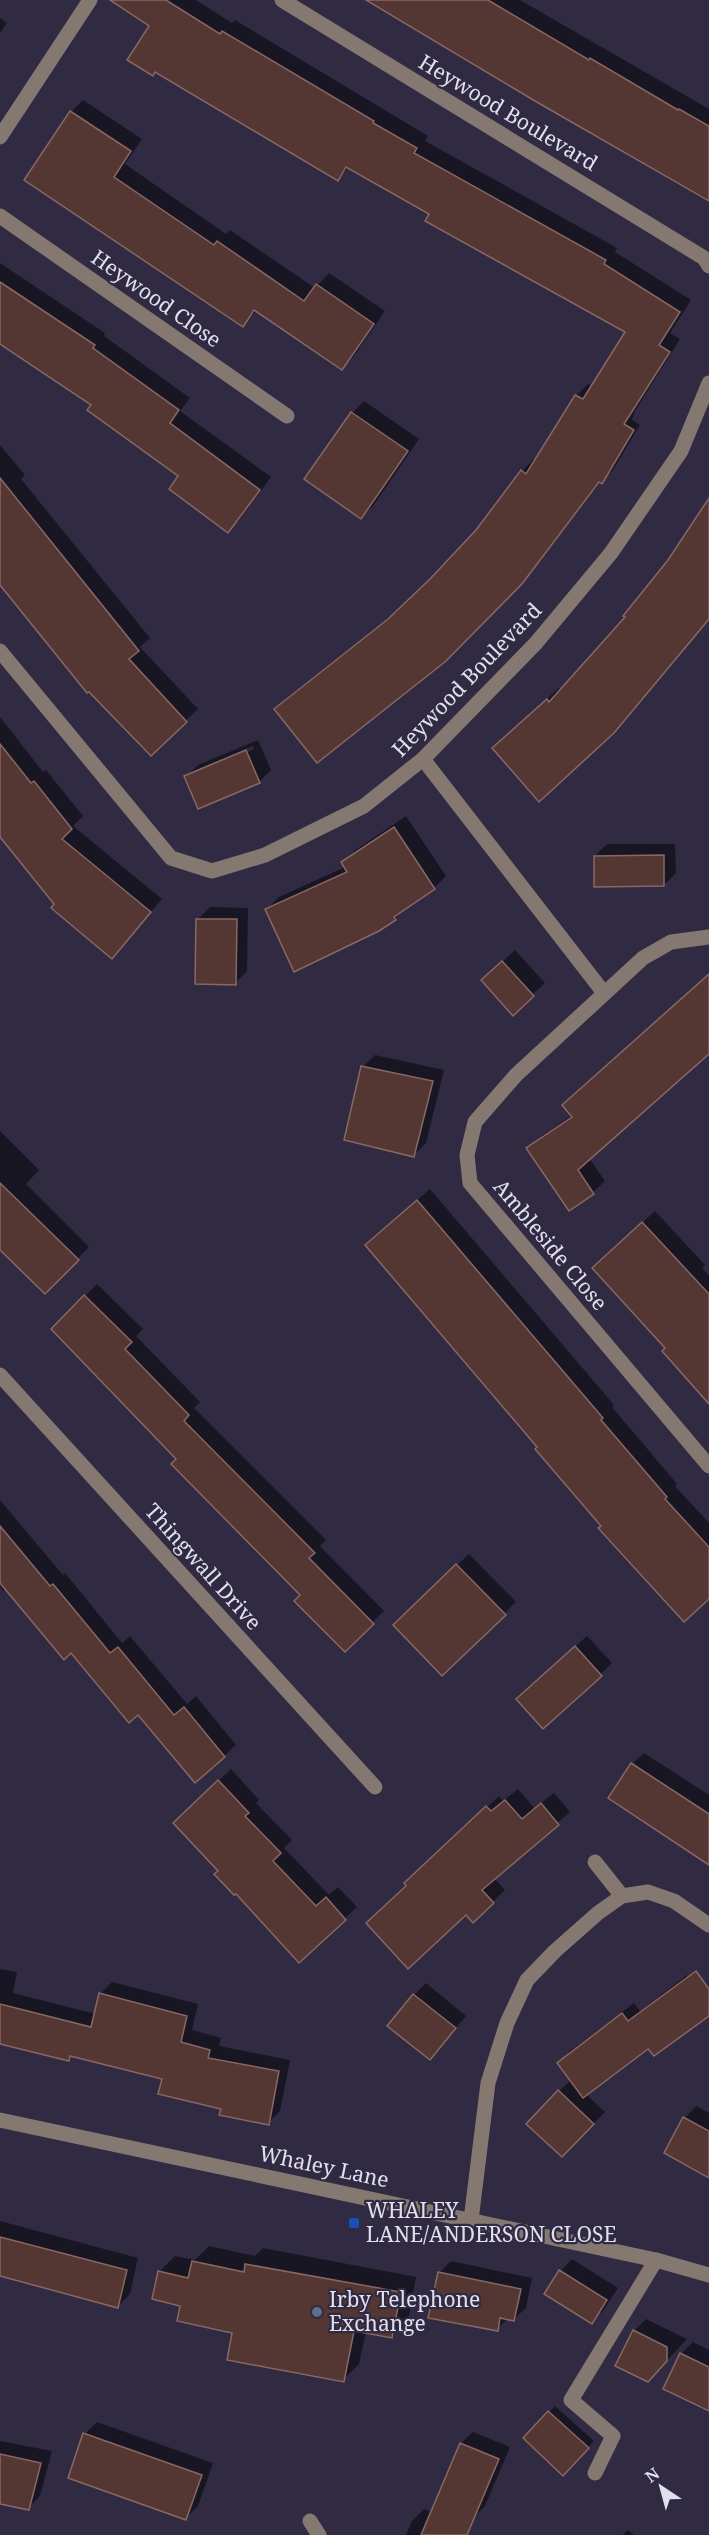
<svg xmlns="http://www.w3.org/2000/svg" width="709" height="2535" viewBox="0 0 709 2535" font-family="'Noto Serif',serif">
  <rect width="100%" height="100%" fill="#302a43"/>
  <g fill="#0007" fill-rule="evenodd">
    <polygon points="149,0 196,0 232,23 235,20 428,136 425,141 617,248 615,252 691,300 670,333 680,339 635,411 632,420 640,425 613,470 601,481 533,570 445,660 276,709 288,697 402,607 437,574 477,531 522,471 534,459 536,461 576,396 588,384 593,387 627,331 349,167 338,179 151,25"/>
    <polygon points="373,0 520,0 709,109 709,199"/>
    <polygon points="0,18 7,23 0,33"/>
    <polygon points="83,100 142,139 125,164 226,234 230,230 315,288 329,273 385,311 354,356 342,368 257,310 243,325 26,179 71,112"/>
    <polygon points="0,263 105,333 104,336 190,398 180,411 271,477 240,519 228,531 180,476 93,405 2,344 0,348"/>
    <polygon points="364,401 419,439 373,506 361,517 306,479 352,413"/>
    <polygon points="0,445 25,475 21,479 150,638 140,647 198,709 151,754 0,582"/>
    <polygon points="709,500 709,619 626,719 613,732 505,736 559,688 561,690 627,617 669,561"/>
    <polygon points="0,717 43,772 46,770 83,816 73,826 162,899 112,957 55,905 0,834"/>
    <path d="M258 740 271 770 259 782 186 777 198 765ZM253 746 254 749 198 772V769Z"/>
    <polygon points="406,816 446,876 434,888 406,907 395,919 267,909 279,897 345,867 343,863 354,851"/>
    <polygon points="607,844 675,844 676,873 664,885 595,856"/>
    <polygon points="210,907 248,908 247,971 235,983 198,919"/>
    <polygon points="515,950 545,983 513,1013 495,969"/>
    <polygon points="709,975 709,1052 589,1158 605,1181 593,1192 528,1149 540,1137 572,1115"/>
    <polygon points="375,1055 444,1070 426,1143 414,1155 363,1067"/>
    <polygon points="0,1131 39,1170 26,1184 89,1247 45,1292 0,1247"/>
    <polygon points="430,1189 614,1405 612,1407 677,1484 675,1486 709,1523 709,1597 603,1525 539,1447 379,1233"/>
    <polygon points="655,1211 705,1265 702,1268 709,1276 709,1401 667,1348 606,1257"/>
    <polygon points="97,1284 143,1329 136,1336 200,1402 194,1408 326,1540 320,1546 384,1611 345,1650 302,1595 178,1459 53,1329"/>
    <polygon points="0,1500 63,1575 65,1573 122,1643 130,1636 187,1704 196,1696 236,1745 224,1756 138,1713 6,1588 3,1591 0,1586"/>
    <polygon points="469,1554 516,1602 442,1674 406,1613"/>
    <polygon points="587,1636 612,1663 600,1675 530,1687"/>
    <polygon points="644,1753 709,1795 709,1863 632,1764"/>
    <polygon points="231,1769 259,1800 256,1803 292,1840 284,1848 329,1895 338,1887 357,1907 299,1961 220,1871 187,1811"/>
    <polygon points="518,1789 534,1808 554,1793 570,1812 494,1878 505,1890 473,1921 466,1913 408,1885 418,1871 499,1796 503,1801"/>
    <polygon points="0,1969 17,1972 13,1993 96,2014 100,1994 112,1982 198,2004 192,2030 221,2038 219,2046 290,2060 280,2111 268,2123 222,2108 164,2078 72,2055 68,2059 0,2037"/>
    <polygon points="687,1975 688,1976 640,2050 586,2094 605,2112 562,2155 559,2091 571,2080 559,2063 570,2051 634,2003 640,2011"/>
    <polygon points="426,1983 466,2016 430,2058 414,1995"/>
    <polygon points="696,2106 709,2113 709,2176 685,2118"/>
    <polygon points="0,2221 138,2258 130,2294 118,2306 0,2274"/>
    <polygon points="209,2246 255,2256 263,2248 416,2277 408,2321 392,2337 366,2332 359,2364 343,2380 234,2332 182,2304 159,2272 175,2256 195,2260"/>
    <polygon points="572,2259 618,2288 603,2311 591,2322 546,2294 561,2271"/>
    <polygon points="451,2261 532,2278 526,2308 514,2319 508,2318 497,2329 439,2273"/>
    <polygon points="646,2319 687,2339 660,2368 634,2331"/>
    <polygon points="693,2342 709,2350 709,2410 681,2354"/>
    <polygon points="555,2406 594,2441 569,2468 525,2438"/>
    <polygon points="97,2422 213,2463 198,2506 186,2518 85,2434"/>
    <polygon points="473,2432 510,2447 485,2506 473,2518 461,2443"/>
    <polygon points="0,2441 52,2451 40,2496 28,2508 0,2502"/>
    <polygon points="424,2509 461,2525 457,2535 406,2535 412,2521"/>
    <polygon points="628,2530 634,2535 623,2535"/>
  </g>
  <g fill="#543633" stroke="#896864" stroke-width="1.5">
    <polygon points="110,0 166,0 220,34 222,31 374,121 373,123 417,148 414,153 606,260 604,264 680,312 659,345 670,352 624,424 634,430 602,484 599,482 522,584 446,661 317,763 274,709 388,619 430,579 476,530 521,470 526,474 575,395 583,399 625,332 425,221 429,214 346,167 338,181 155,72 153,76 127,60 149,26"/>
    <polygon points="366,0 488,0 589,60 590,58 678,110 679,109 709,126 709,201 535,101"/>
    <polygon points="70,111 131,151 114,177 214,245 217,241 304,301 316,284 374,324 342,370 254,310 243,327 24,180"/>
    <polygon points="0,282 95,345 93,348 179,410 170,423 260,490 228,533 169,489 178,476 87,410 91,405 0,344"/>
    <polygon points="351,412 408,451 361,519 304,479"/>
    <polygon points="0,478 139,651 129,659 187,722 151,756 89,692 87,693 0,585"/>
    <polygon points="709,498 709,619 614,733 539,802 492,748 547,699 549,702 625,617 623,616 668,560"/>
    <polygon points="0,744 31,783 34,781 72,829 62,839 151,912 112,959 51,908 54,904 0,837"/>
    <polygon points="246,750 260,783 198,809 184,776"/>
    <polygon points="394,827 435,889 394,917 396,920 379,931 294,972 265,909 347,872 341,862"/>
    <polygon points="664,855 664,886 594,887 594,856"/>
    <polygon points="196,919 237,919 236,985 195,984"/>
    <polygon points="502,961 534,996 513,1016 481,980"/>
    <polygon points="709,974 709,1054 578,1170 594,1194 569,1211 526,1148 572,1117 562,1105"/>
    <polygon points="361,1066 433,1081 414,1157 344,1140"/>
    <polygon points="0,1183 79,1260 45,1294 0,1250"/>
    <polygon points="417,1200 603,1418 601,1420 667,1497 665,1499 709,1547 709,1599 684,1622 598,1528 601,1526 535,1449 537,1447 365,1245"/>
    <polygon points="642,1222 709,1294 709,1404 662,1351 665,1348 592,1268"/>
    <polygon points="84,1295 132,1342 125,1349 189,1415 184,1421 315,1553 309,1558 374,1624 345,1652 294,1601 300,1595 171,1464 176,1459 51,1329"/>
    <polygon points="0,1526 50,1586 53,1584 110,1653 118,1647 174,1715 184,1707 225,1757 195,1783 138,1715 129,1723 71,1653 64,1660 0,1583"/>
    <polygon points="456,1564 506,1615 442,1676 393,1625"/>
    <polygon points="575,1646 602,1676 543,1729 516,1699"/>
    <polygon points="631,1763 709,1814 709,1865 608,1798"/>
    <polygon points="218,1780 249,1813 245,1816 281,1853 273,1861 316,1906 326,1897 346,1920 299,1963 236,1894 234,1895 214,1874 218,1871 173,1823"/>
    <polygon points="505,1800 522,1819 541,1803 559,1825 482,1890 494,1903 473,1923 466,1915 408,1969 366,1923 406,1886 404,1883 486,1806 491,1811"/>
    <polygon points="696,1971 709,1989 709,2016 654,2056 648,2049 583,2098 557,2063 622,2013 628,2021"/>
    <polygon points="99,1993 187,2016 181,2042 210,2050 208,2058 279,2071 269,2125 219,2115 221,2109 158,2094 162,2079 70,2056 69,2061 0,2044 0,2004 91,2027"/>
    <polygon points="413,1994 456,2028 430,2060 387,2026"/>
    <polygon points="558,2090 594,2124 562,2157 526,2124"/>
    <polygon points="683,2117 709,2131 709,2178 664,2153"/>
    <polygon points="0,2237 127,2270 118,2308 0,2276"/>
    <polygon points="192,2261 244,2272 245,2264 401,2292 392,2338 354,2331 344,2382 227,2360 232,2333 177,2321 180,2306 152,2299 158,2271 188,2278"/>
    <polygon points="559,2270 607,2300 592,2324 544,2294"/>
    <polygon points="438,2272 521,2289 514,2321 500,2318 498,2331 428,2318"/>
    <polygon points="633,2330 667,2347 667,2361 648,2382 615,2366"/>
    <polygon points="680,2353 709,2367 709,2411 663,2389"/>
    <polygon points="548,2411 589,2448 563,2476 523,2438"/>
    <polygon points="83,2433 202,2475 186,2520 68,2478"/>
    <polygon points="460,2443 499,2459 486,2490 467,2535 421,2535"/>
    <polygon points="0,2454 41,2463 29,2510 0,2504"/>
  </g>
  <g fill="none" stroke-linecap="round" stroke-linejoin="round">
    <g stroke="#857871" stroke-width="15">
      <polyline points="282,0 704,258 709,266"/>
      <polyline points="0,137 90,0"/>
      <polyline points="0,216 287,416"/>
      <polyline points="0,651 171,858 212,871 265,855 364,806 423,759 536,643 611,553 681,451 709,383"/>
      <polyline points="423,759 604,993"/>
      <polyline points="709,937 671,942 643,958 516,1075 475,1122 467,1155 470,1183 709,1466"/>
      <polyline points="0,1375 375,1787"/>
      <polyline points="595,1862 622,1896"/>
      <polyline points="0,2120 656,2260 709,2275"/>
      <polyline points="471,2220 488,2083 507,2023 527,1980 555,1951 598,1913 622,1896 648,1892 674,1901 709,1925"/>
      <polyline points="595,2473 613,2436 571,2400 656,2260"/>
      <polyline points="310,2521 319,2535"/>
    </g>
  </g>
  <rect fill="#1a4fb4" stroke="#302a43" stroke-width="2" x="348" y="2217" width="12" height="12" rx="3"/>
  <circle fill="#5c6f8a" stroke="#302a43" stroke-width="2" cx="317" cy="2312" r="6"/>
  <g text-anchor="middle" stroke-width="4.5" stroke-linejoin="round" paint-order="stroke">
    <g font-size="21" fill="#e2dfef" stroke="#302a43">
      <text transform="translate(508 113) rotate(31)" y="7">Heywood Boulevard</text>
      <text transform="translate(156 299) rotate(35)" y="7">Heywood Close</text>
      <text transform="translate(467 680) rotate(-46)" y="7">Heywood Boulevard</text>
      <text transform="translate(550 1245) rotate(50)" y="7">Ambleside Close</text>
      <text transform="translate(203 1567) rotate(48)" y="7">Thingwall Drive</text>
      <text transform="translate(324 2167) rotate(12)" y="7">Whaley Lane</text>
    </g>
    <g font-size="21" fill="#e2dfef" stroke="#302a43" text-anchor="start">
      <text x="366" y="2218">WHALEY<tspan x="366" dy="24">LANE/ANDERSON CLOSE</tspan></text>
      <text x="329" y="2307">Irby Telephone<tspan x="329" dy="24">Exchange</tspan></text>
    </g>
  </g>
  <g transform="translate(661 2487) rotate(324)" stroke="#302a43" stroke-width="4.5" paint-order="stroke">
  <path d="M0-4.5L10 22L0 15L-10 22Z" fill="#e2dfef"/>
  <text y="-9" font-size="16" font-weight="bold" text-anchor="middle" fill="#e2dfef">N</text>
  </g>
</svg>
